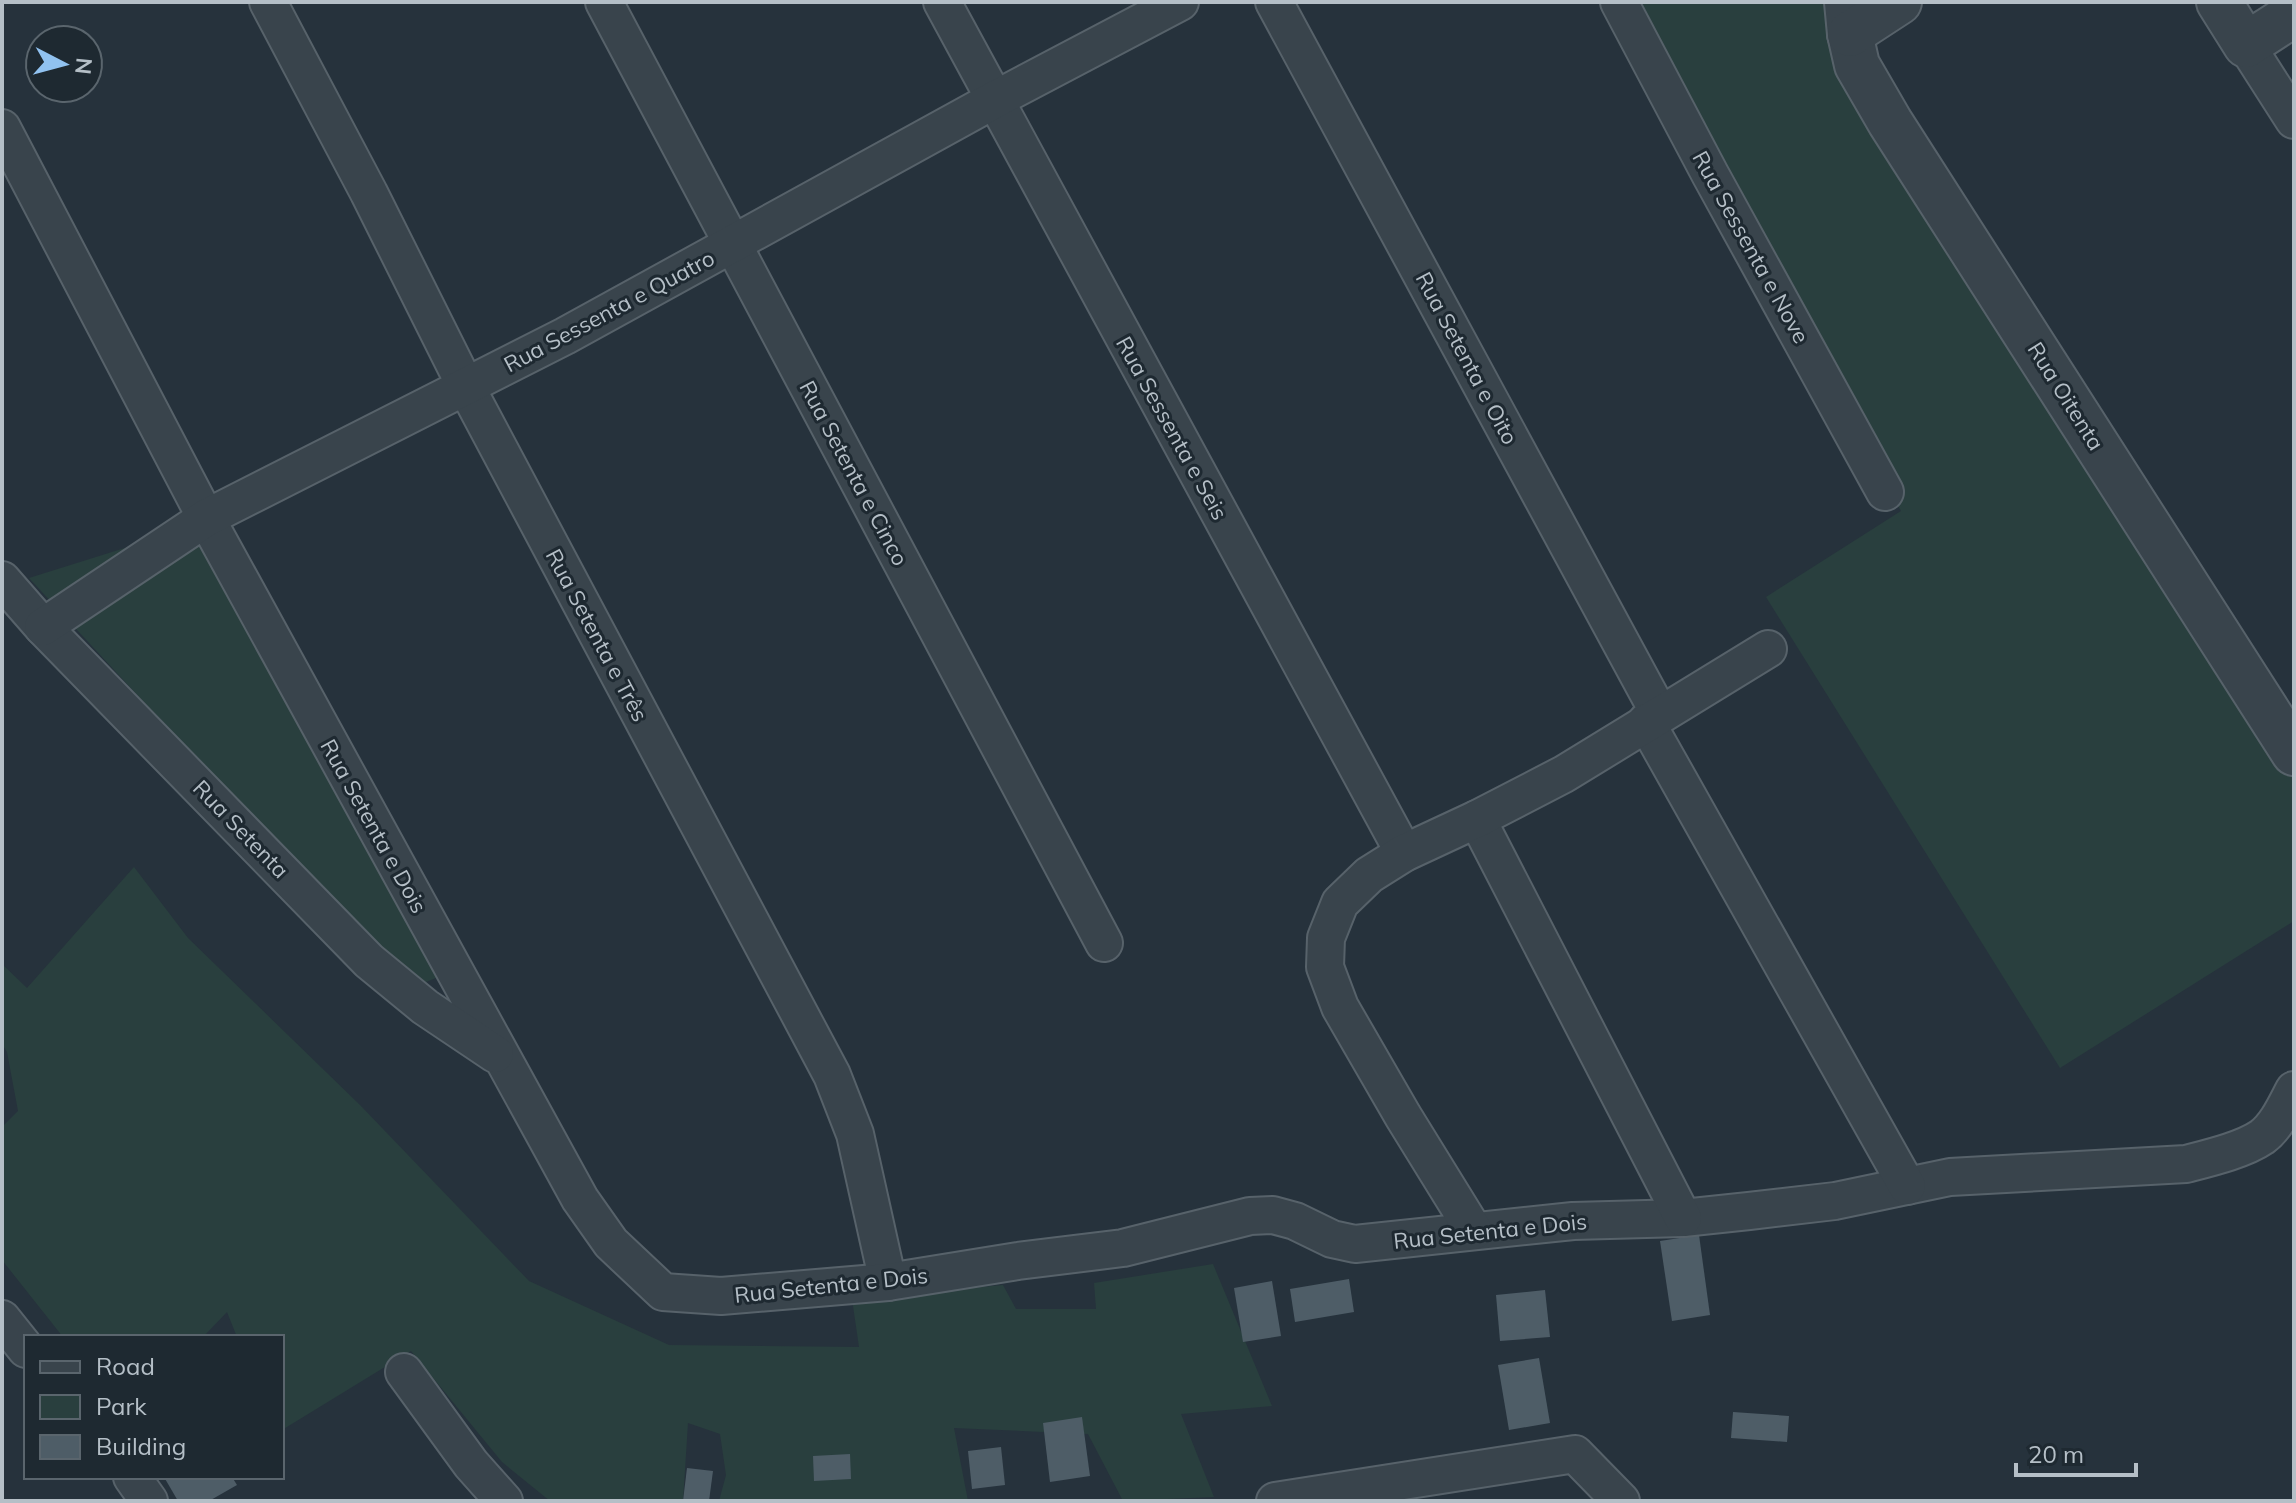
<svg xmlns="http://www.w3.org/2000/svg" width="2296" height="1503" viewBox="0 0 2296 1503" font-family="Mulish,sans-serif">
  <rect width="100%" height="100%" fill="#26323c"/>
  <g fill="#293f3e">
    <polygon points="1626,2 1849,2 1852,53 2294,759 2294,921 2060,1068 1766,597 1901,511"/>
    <polygon points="214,520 470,964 409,989 29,578"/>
    <polygon points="134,867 188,938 360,1105 529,1281 669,1345 859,1347 852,1299 1003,1285 1016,1309 1096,1309 1094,1283 1213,1264 1272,1406 1181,1414 1214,1497 1123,1501 1088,1434 954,1428 968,1501 719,1501 726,1475 720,1434 688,1423 683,1501 550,1501 502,1462 411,1351 282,1430 282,1337 237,1337 227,1312 203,1337 63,1337 2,1260 2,1127 18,1111 7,1052 2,1044 2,964 27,988"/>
  </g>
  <g fill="#4e5d67">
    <polygon points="1699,1235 1710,1315 1672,1321 1660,1241"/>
    <polygon points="1349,1279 1354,1312 1295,1322 1290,1289"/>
    <polygon points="1272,1281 1281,1336 1243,1342 1234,1288"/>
    <polygon points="1545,1290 1550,1337 1500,1341 1496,1295"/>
    <polygon points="1539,1358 1550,1423 1509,1430 1498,1365"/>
    <polygon points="1733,1412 1789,1416 1787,1442 1731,1438"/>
    <polygon points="1082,1417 1090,1476 1050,1482 1043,1423"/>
    <polygon points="1001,1447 1005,1485 972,1489 968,1451"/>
    <polygon points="850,1454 851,1479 814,1481 813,1456"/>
    <polygon points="687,1468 713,1471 709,1501 683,1501"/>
    <polygon points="164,1477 232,1477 237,1485 209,1501 178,1501"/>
  </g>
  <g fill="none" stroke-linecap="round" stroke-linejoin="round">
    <defs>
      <g id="minor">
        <polyline points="268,2 369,193 465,385 832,1075 855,1134 888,1282"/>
        <polyline points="604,2 1104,943"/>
        <polyline points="942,2 1404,853"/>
        <polyline points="1274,2 1659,713"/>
        <polyline points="1619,2 1710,174 1885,492"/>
        <polyline points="2246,45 2294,120"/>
        <path d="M2 128 206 518 580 1199 611 1243 663 1292 721 1296 888 1282 1018 1261 1123 1248 1250 1216 1273 1215 1295 1221 1332 1239 1355 1244 1573 1221 1683 1218 1749 1211 1835 1201 1950 1177 2186 1164C2209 1158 2243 1150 2262 1137 2277 1126 2286 1105 2294 1090"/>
        <polyline points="2,580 43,627 369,961 425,1007 495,1054"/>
        <polyline points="43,627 206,518 565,336 994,100 1180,2"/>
        <polyline points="1646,722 1907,1186"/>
        <polyline points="1477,819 1683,1218"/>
        <polyline points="1474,1231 1403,1116 1340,1007 1325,967 1326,938 1340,903 1369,875 1404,853 1477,819 1564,774 1768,649"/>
        <polyline points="2,1319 26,1349"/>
        <polyline points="404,1372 471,1464 504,1501"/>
        <polyline points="132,1477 149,1501"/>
        <polyline points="1275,1501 1575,1454 1621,1501"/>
      </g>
      <g id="tertiary">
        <polyline points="1847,2 1850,34 1857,65 1890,122 2294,753"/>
        <polyline points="2219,2 2246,45 2294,14"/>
        <polyline points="1850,34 1899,2"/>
      </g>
    </defs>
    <use href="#minor" stroke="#57626a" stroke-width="40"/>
    <use href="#tertiary" stroke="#57626a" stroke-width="48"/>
    <use href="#minor" stroke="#39444c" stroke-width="36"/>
    <use href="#tertiary" stroke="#39444c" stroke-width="44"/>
  </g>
  <g text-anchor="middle" stroke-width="6" stroke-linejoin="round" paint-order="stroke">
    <g font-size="22" fill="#b5bfc7" stroke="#1e2931">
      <text transform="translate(1751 247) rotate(61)" y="8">Rua Sessenta e Nove</text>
      <text transform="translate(609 311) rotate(-28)" y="8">Rua Sessenta e Quatro</text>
      <text transform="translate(1467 358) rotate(62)" y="8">Rua Setenta e Oito</text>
      <text transform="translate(2066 396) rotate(58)" y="8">Rua Oitenta</text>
      <text transform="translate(1172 428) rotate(61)" y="8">Rua Sessenta e Seis</text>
      <text transform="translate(854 473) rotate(62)" y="8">Rua Setenta e Cinco</text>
      <text transform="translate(597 635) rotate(62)" y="8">Rua Setenta e Três</text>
      <text transform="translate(374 826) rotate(61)" y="8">Rua Setenta e Dois</text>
      <text transform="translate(241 829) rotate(46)" y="8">Rua Setenta</text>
      <text transform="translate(1490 1231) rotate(-6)" y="8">Rua Setenta e Dois</text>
      <text transform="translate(831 1285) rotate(-6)" y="8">Rua Setenta e Dois</text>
    </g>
  </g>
  <rect width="2296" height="1503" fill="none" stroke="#b5bfc7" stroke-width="8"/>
  <rect x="24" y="1335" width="260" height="144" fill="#1e2931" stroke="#5a656d" stroke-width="2"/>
  <rect x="40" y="1361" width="40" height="12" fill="#39444c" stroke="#5a656d" stroke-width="2"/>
  <text x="96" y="1375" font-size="24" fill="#b5bfc7">Road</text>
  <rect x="40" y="1395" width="40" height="24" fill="#293f3e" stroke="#5a656d" stroke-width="2"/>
  <text x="96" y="1415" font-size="24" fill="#b5bfc7">Park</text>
  <rect x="40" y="1435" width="40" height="24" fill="#4e5d67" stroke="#5a656d" stroke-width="2"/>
  <text x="96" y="1455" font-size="24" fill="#b5bfc7">Building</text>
  <g transform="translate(64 64) rotate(96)"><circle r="38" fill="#1e2931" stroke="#5a656d" stroke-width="2"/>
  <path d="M0-6L14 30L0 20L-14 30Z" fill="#91c2f0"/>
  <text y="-12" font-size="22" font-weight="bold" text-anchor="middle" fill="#b5bfc7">N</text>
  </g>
  <path d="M2016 1463v12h120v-12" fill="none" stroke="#b5bfc7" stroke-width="4"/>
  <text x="2028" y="1463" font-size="24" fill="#b5bfc7" stroke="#1e2931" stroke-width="6" paint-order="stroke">20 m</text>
</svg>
